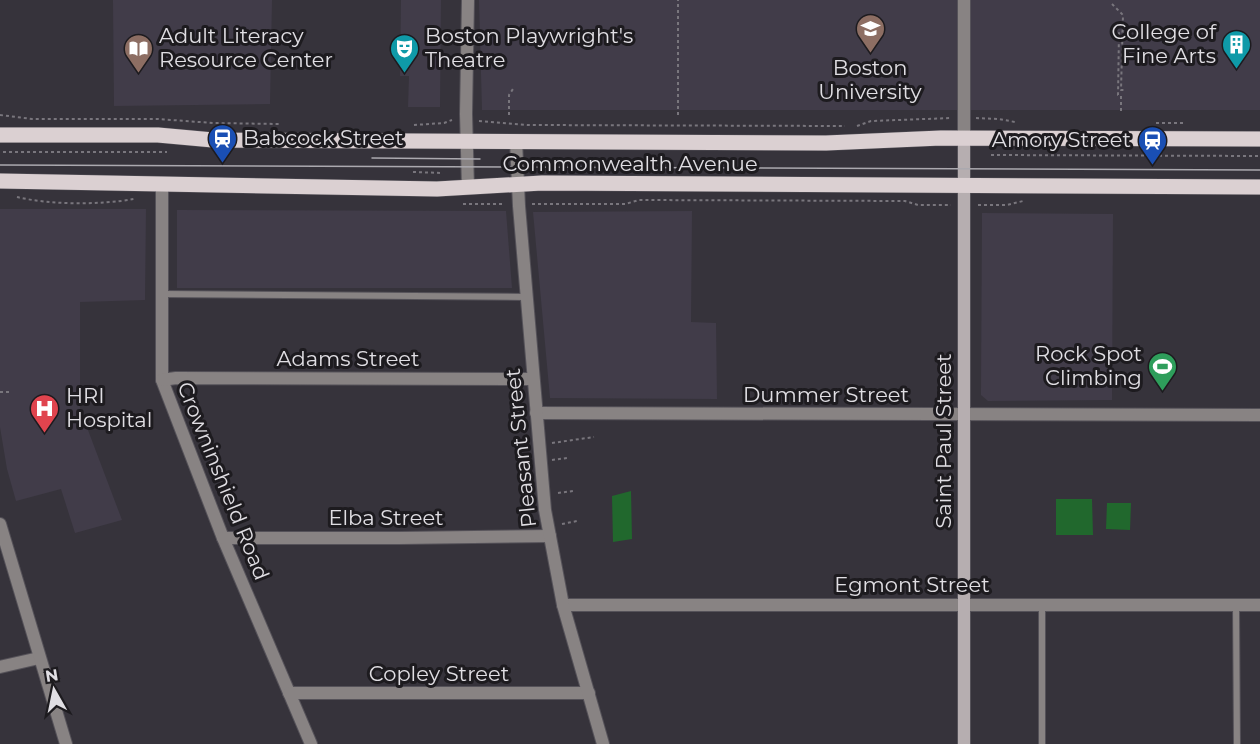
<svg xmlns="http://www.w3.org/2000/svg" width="1260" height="744" viewBox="0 0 1260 744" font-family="Montserrat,sans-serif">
  <rect width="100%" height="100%" fill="#36333b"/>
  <g fill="#413c49">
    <polygon points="113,0 272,0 270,104 114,106"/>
    <polygon points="401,0 441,0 440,107 408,107 409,76 400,76"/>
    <polygon points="479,0 1260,0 1260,110 482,110"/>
    <polygon points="0,209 146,209 145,300 80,302 80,409 122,520 75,533 61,489 16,501 7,469 0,427"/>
    <polygon points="177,210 506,211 512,288 177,288"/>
    <polygon points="692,211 691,322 716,323 717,399 550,398 533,212"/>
    <polygon points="982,213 1113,214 1112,400 988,401 981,395"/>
  </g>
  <g fill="#21682d">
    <polygon points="631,491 632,539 613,542 612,496"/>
    <polygon points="1056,499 1092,499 1093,535 1056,535"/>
    <polygon points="1107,503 1131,503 1130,530 1106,529"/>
  </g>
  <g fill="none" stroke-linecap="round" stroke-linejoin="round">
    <defs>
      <g id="service">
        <polyline points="163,294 526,297"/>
        <polyline points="1042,605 1042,744"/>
        <polyline points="1236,606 1237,744"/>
      </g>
      <g id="minor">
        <polyline points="468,0 466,114 468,188"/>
        <polyline points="964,138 964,0"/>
        <polyline points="162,183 162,380 223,538 311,744"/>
        <polyline points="162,380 176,378 533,379"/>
        <polyline points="536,413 1260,415"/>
        <polyline points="223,538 400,538 550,536"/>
        <polyline points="563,605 1260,605"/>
        <polyline points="0,667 39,658"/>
        <polyline points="289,693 589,693"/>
      </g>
      <g id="tertiary">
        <polyline points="516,141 519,206 545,510 563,605 603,744"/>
        <polyline points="0,524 66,744"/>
      </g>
      <polyline id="secondary" points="964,744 964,138"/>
      <g id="primary">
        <polyline points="0,135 158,135 213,140 826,143 941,138 1260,139"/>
        <polyline points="0,181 437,189 542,183 1260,187"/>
      </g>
    </defs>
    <use href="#service" stroke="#555259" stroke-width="8"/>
    <use href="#minor" stroke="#555259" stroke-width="14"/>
    <use href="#tertiary" stroke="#555259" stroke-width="14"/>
    <use href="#secondary" stroke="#555259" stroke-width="14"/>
    <use href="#primary" stroke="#555259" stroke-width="16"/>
    <g stroke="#79767d" stroke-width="2" stroke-dasharray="3 3" stroke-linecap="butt">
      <polyline points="1112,4 1123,15 1121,90 1124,90"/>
      <polyline points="1121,111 1121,96 1118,95 1119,32 1122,32"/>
      <polyline points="0,115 32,119 158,119 213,123 279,124"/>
      <polyline points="509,115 509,95 513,89"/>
      <polyline points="678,115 678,0"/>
      <polyline points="976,118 999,119 1015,122"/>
      <polyline points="479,121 527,125 845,126"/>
      <polyline points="1156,123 1183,123"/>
      <polyline points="414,125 444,123 452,120"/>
      <polyline points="857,126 871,121 952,118"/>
      <polyline points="3,152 167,152"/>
      <polyline points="991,155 1260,156"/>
      <polyline points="413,172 443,173"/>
      <path d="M17 197C50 205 101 205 134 199"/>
      <polyline points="463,204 505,204"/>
      <polyline points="532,204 625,204 639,200 905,201 918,205 951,205"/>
      <polyline points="978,205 1007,205 1023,201"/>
      <polyline points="0,392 12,392"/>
      <polyline points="552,443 594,437"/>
      <polyline points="552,460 567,458"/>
      <polyline points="558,493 573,491"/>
      <polyline points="562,524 577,521"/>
    </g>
    <use href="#service" stroke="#888383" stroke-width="6"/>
    <use href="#minor" stroke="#888383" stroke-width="12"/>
    <use href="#tertiary" stroke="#888383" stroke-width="12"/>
    <use href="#secondary" stroke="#b6aeb0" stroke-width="12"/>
    <use href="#primary" stroke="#dbd0d2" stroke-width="15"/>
    <g stroke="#aba9af" stroke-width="1.5">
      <polyline points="372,158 480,159"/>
      <polyline points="0,165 1260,170"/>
    </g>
  </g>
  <defs>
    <symbol id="university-pin" viewBox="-11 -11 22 30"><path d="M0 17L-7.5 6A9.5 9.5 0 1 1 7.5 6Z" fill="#8d6e63" stroke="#1d1b1f"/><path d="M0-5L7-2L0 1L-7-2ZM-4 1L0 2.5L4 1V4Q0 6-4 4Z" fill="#fff"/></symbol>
    <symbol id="building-pin" viewBox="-11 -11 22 30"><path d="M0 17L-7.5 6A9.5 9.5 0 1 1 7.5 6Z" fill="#0f9aa8" stroke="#1d1b1f"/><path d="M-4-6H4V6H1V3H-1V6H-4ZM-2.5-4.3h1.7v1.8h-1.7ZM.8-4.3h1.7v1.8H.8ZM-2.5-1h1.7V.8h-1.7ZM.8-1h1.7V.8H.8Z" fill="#fff"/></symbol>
    <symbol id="library-pin" viewBox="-11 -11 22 30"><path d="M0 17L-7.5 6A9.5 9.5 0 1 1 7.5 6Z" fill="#8d6e63" stroke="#1d1b1f"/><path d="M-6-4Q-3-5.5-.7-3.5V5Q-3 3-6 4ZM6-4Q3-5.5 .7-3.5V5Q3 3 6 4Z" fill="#fff"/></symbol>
    <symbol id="theatre-pin" viewBox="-11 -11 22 30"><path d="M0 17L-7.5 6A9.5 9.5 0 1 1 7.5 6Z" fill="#0f9aa8" stroke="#1d1b1f"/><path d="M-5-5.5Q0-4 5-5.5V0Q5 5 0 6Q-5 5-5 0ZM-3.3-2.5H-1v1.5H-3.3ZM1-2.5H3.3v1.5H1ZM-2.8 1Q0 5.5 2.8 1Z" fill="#fff"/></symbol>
    <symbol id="station-pin" viewBox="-11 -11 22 30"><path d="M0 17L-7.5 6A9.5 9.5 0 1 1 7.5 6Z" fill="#1a4fb4" stroke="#1d1b1f"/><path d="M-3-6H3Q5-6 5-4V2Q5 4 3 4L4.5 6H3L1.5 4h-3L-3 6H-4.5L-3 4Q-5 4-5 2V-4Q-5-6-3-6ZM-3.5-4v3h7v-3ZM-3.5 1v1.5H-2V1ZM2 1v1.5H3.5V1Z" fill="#fff"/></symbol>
    <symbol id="stadium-pin" viewBox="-11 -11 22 30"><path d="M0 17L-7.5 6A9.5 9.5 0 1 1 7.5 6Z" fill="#2e9e5b" stroke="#1d1b1f"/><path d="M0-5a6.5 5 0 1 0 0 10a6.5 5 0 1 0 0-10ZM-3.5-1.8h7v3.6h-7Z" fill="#fff"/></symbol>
    <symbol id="hospital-pin" viewBox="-11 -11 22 30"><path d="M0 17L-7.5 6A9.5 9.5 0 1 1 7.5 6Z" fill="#e0444e" stroke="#1d1b1f"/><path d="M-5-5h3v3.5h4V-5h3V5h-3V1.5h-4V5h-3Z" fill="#fff"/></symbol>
  </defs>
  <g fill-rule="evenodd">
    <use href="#university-pin" x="854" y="12" width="33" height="45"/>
    <use href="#building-pin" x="1220" y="28" width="33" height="45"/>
    <use href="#library-pin" x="122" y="32" width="33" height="45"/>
    <use href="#theatre-pin" x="388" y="32" width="33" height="45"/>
    <use href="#station-pin" x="206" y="122" width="33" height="45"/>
    <use href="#station-pin" x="1136" y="124" width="33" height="45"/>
    <use href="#stadium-pin" x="1146" y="350" width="33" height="45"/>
    <use href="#hospital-pin" x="28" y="392" width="33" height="45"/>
  </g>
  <g text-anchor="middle" stroke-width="6" stroke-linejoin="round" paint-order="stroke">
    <g font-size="21" fill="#e0dee3" stroke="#1d1b1f" text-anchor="start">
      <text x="1216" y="39" text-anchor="end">College of<tspan x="1216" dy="24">Fine Arts</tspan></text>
      <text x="159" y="43">Adult Literacy<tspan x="159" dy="24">Resource Center</tspan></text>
      <text x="425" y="43">Boston Playwright's<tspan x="425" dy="24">Theatre</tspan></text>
      <text x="870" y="75" text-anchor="middle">Boston<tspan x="870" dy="24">University</tspan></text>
      <text x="243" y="145">Babcock Street</text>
      <text x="1131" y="147" text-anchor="end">Amory Street</text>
      <text x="1142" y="361" text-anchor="end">Rock Spot<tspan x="1142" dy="24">Climbing</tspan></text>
      <text x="66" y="403">HRI<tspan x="66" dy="24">Hospital</tspan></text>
    </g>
    <g font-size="21" fill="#e0dee3" stroke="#1d1b1f">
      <text x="630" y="171">Commonwealth Avenue</text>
      <text x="348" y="366">Adams Street</text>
      <text x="826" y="402">Dummer Street</text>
      <text transform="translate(944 441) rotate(-90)" y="7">Saint Paul Street</text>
      <text transform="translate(521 448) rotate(-96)" y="7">Pleasant Street</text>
      <text transform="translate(223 481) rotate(68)" y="7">Crowninshield Road</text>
      <text x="386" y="525">Elba Street</text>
      <text x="912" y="592">Egmont Street</text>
      <text x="439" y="681">Copley Street</text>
    </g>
  </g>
  <g transform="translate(54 690) rotate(351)" stroke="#1d1b1f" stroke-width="4.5" paint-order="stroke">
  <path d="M0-4.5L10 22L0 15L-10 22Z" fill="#e0dee3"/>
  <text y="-9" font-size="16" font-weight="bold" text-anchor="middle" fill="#e0dee3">N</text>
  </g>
</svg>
